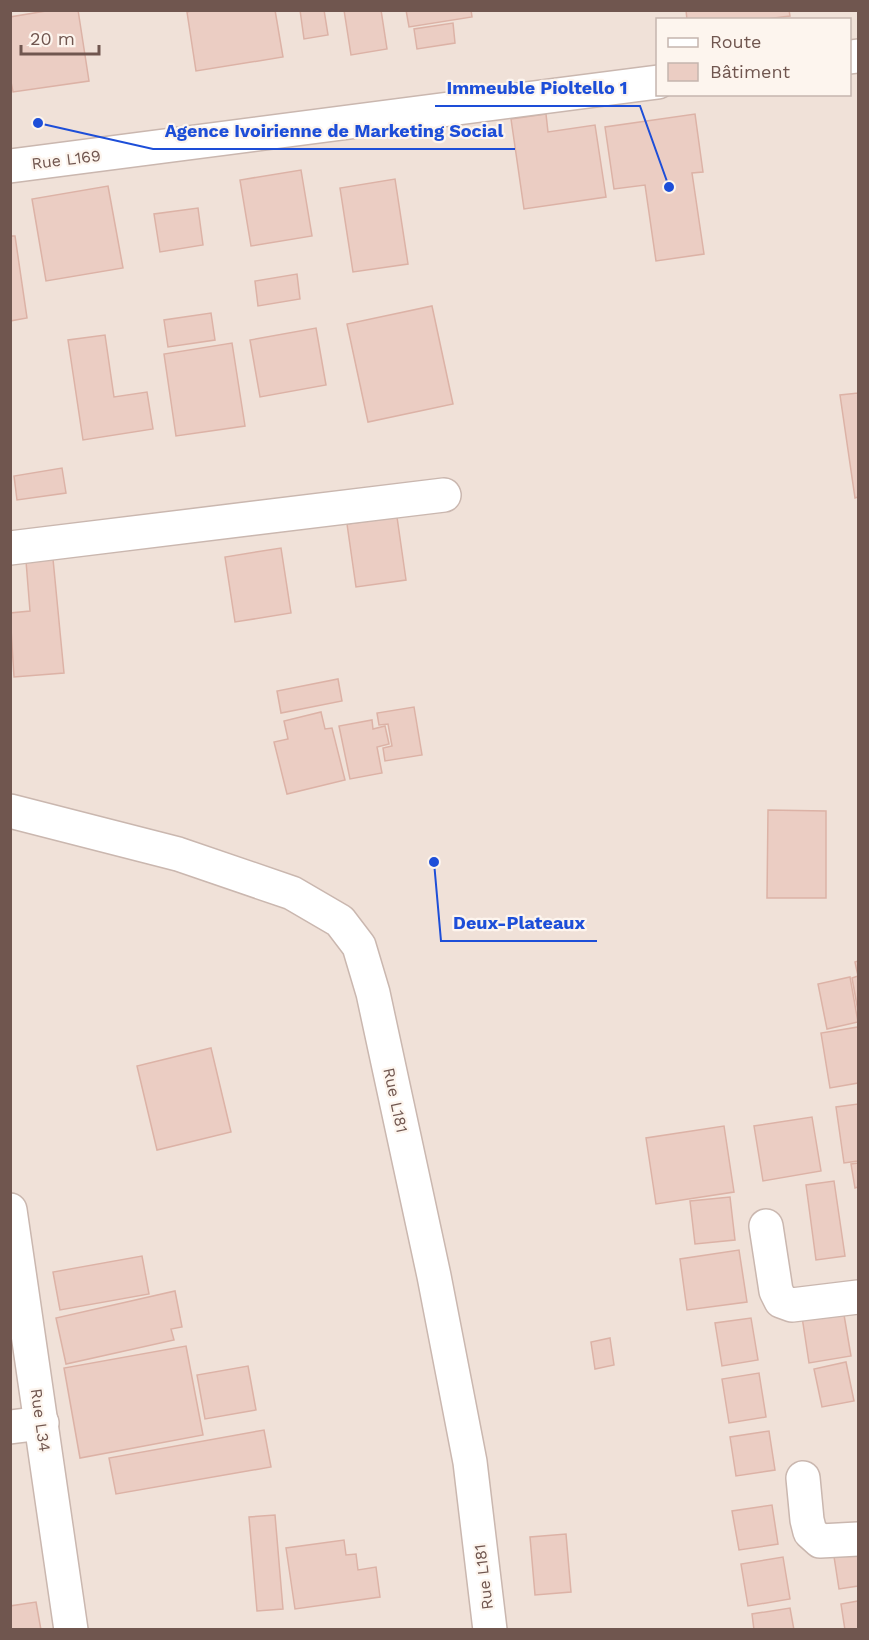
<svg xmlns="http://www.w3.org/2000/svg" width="869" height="1640" viewBox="0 0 869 1640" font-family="'Work Sans',sans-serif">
  <rect width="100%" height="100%" fill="#faf0e8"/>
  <path fill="#f0e1d8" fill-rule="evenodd" d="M11 11H858V1629H11ZM658 20H850V94H658Z"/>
  <g fill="#ebcdc3" stroke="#dcb2a6" stroke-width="1.5">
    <polygon points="52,10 78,10 89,81 13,92 10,77 10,17"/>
    <polygon points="194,10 275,10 283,57 196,71 187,12"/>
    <polygon points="300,10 324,10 328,35 304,39"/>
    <polygon points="344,10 381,10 387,49 351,55"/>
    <polygon points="406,10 471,10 472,17 409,27"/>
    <polygon points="686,10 789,10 790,16 757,20 687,20"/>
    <polygon points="453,23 455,43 417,49 414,29"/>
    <polygon points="546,114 548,132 595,125 606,197 524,209 511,119"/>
    <polygon points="695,114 703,172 692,173 704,254 656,261 645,185 614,189 605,127"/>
    <polygon points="301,170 312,236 251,246 240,180"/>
    <polygon points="395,179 408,264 353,272 340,188"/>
    <polygon points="108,186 123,268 46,281 32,199"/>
    <polygon points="198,208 203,245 160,252 154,214"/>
    <polygon points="10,236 15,236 27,318 10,321"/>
    <polygon points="297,274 300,299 258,306 255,281"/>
    <polygon points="432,306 453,404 368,422 347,324"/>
    <polygon points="211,313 215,340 168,347 164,320"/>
    <polygon points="316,328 326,385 260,397 250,340"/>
    <polygon points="105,335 114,397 147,392 153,429 83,440 68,340"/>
    <polygon points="232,343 245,426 176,436 164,354"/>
    <polygon points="858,393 858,497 855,498 840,395"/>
    <polygon points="62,468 66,493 17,500 14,476"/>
    <polygon points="397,517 406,580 356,587 347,524"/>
    <polygon points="281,548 291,613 235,622 225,557"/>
    <polygon points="53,559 64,673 14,677 10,613 30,611 26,561"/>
    <polygon points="338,679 342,701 281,713 277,691"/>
    <polygon points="414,707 422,755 385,761 383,748 392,746 388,724 379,725 377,713"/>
    <polygon points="321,712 325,729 332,728 345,780 287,794 274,742 288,739 284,721"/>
    <polygon points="372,720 373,729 385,726 389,744 377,747 382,773 350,779 339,726"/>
    <polygon points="768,810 826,811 826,898 767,898"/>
    <polygon points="858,961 858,1011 852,978 858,976 855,962"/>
    <polygon points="850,977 858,1022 827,1029 818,984"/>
    <polygon points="858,1027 858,1083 830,1088 821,1033"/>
    <polygon points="211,1048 231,1132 157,1150 137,1066"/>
    <polygon points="858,1104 858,1161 844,1163 836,1107"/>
    <polygon points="812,1117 821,1171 763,1181 754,1126"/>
    <polygon points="724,1126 734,1192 656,1204 646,1138"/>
    <polygon points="858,1163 858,1187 855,1188 851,1164"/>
    <polygon points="834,1181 845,1256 816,1260 806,1185"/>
    <polygon points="730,1197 735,1240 695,1244 690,1201"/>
    <polygon points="739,1250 747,1302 687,1310 680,1259"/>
    <polygon points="142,1256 149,1294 60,1310 53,1272"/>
    <polygon points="175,1291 182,1327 171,1329 174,1340 66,1364 56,1318"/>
    <polygon points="842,1303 851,1356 809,1363 801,1310"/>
    <polygon points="751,1318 758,1360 722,1366 715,1323"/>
    <polygon points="610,1338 614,1365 595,1369 591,1342"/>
    <polygon points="186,1346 203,1435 80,1458 64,1368"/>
    <polygon points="846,1362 854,1401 822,1407 814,1369"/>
    <polygon points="248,1366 256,1410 205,1419 197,1375"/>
    <polygon points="759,1373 766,1417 729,1423 722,1379"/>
    <polygon points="264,1430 271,1467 116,1494 109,1458"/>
    <polygon points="769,1431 775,1470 736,1476 730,1437"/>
    <polygon points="772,1505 778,1544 739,1550 732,1511"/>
    <polygon points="275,1515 283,1609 257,1611 249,1517"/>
    <polygon points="566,1534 571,1592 535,1595 530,1537"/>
    <polygon points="344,1540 346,1555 356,1554 358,1570 376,1567 380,1597 295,1609 286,1548"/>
    <polygon points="858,1546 858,1586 839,1589 833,1550"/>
    <polygon points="783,1557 790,1599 748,1606 741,1564"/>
    <polygon points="858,1601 858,1630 845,1630 841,1604"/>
    <polygon points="36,1602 41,1630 10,1630 10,1606"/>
    <polygon points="790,1608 794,1630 754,1630 752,1614"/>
  </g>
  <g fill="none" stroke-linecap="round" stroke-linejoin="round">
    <defs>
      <g id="minor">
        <polyline points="850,57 858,56"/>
        <polyline points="10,166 658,82"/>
        <polyline points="10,548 444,495"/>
        <polyline points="10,811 178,854 292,893 340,921 359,946 373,993 434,1276 470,1462 490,1630"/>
        <polyline points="10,1210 71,1630"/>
        <polyline points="766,1226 776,1291 781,1301 792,1305 858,1297"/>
        <polyline points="10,1427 42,1423"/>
        <polyline points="803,1478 807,1520 810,1532 820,1541 858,1539"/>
      </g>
    </defs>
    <use href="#minor" stroke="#cab7af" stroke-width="36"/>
    <use href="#minor" stroke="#fff" stroke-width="33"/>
  </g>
  <g text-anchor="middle" stroke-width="4.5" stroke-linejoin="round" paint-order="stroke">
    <g font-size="16" fill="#70564f" stroke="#fdf5ee">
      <text transform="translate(66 159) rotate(-7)" y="6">Rue L169</text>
      <text transform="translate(396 1100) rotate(78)" y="6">Rue L181</text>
      <text transform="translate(41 1420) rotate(82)" y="6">Rue L34</text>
      <text transform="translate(483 1577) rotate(-97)" y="6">Rue L181</text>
    </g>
  </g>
  <path fill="none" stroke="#1d4ed8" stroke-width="2" d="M669 187L640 106H435M38 123L153 149H515M434 862L441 941H597"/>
  <g fill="#1d4ed8" stroke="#fdf5ee" stroke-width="2">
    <circle cx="669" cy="187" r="6"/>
    <circle cx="38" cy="123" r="6"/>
    <circle cx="434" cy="862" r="6"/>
  </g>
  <g font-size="18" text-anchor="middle" font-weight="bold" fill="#1d4ed8" stroke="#fdf5ee" stroke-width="4.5" stroke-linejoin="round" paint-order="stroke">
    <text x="537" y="94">Immeuble Pioltello 1</text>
    <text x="334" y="137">Agence Ivoirienne de Marketing Social</text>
    <text x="519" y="929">Deux-Plateaux</text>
  </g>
  <rect width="869" height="1640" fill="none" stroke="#70564f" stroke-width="24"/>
  <rect x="656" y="18" width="195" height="78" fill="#fdf5ee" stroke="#c5b5ae" stroke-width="1.5"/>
  <rect x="668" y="38" width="30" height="9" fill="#ffffff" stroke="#c5b5ae" stroke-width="1.5"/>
  <text x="710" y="48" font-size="18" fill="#70564f">Route</text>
  <rect x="668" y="63" width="30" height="18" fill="#ebcdc3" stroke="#c5b5ae" stroke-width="1.5"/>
  <text x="710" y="78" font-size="18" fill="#70564f">Bâtiment</text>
  <path d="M21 45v9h78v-9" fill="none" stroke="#70564f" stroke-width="3"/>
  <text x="30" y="45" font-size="18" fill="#70564f" stroke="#fdf5ee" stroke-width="4.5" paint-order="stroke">20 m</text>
</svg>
